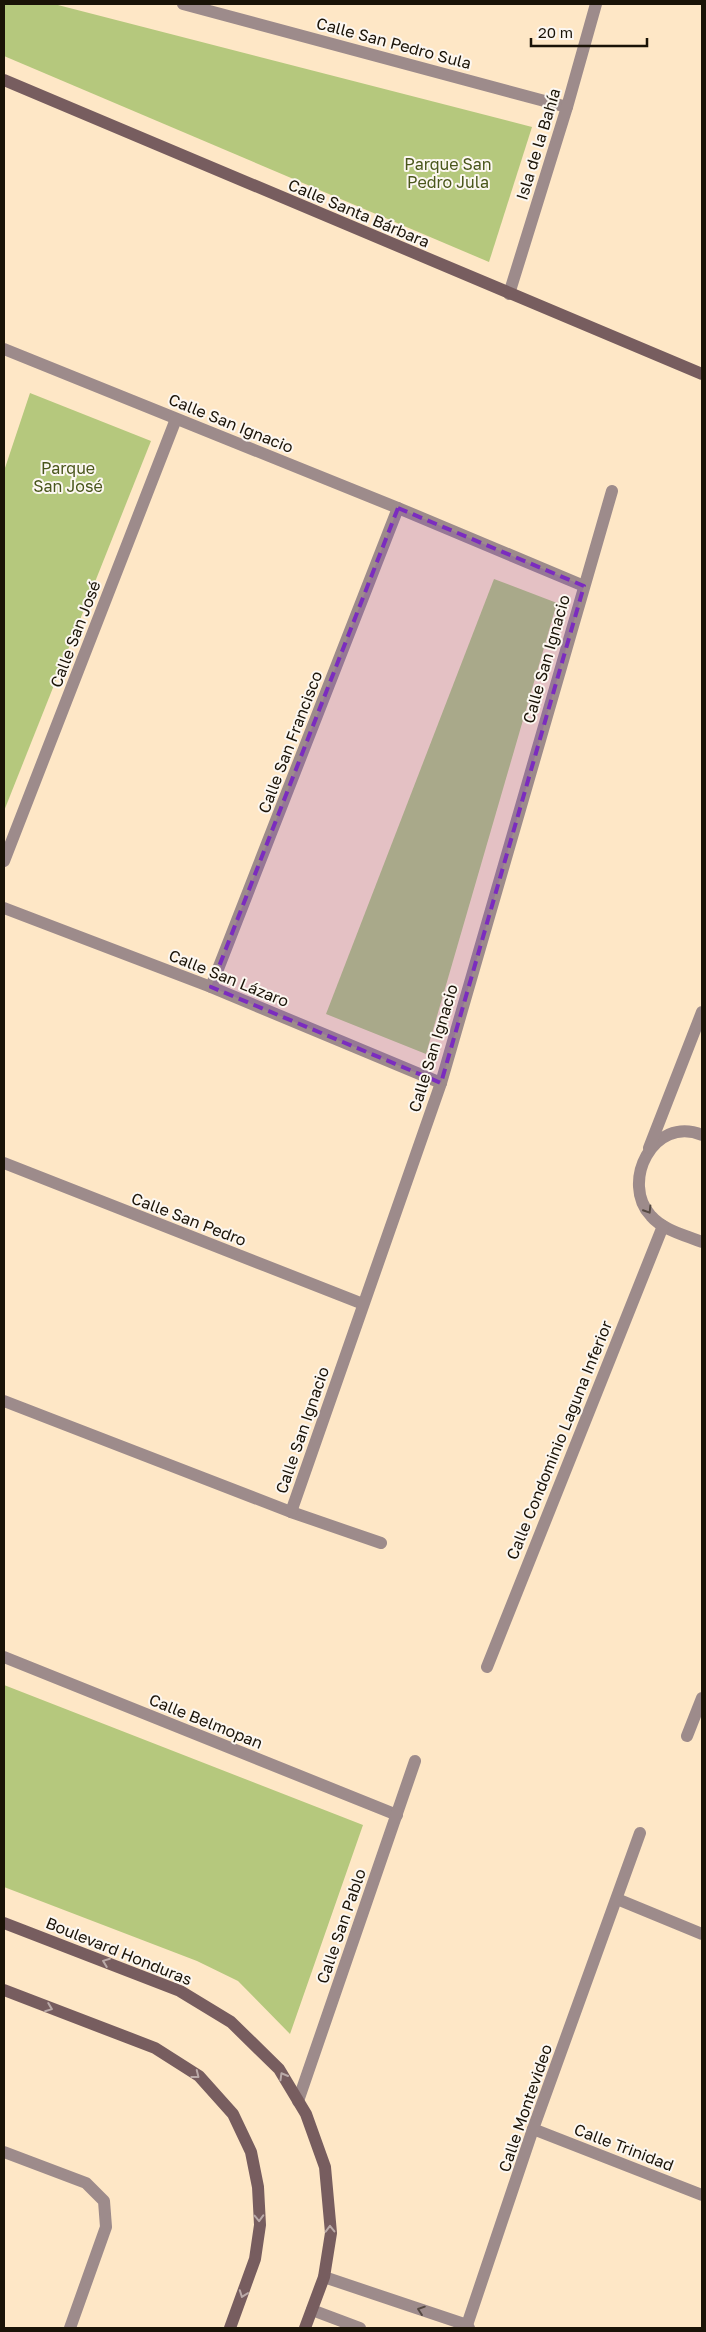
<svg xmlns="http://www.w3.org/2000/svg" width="706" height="2332" viewBox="0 0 706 2332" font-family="'Golos Text',sans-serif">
  <rect width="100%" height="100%" fill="#fee7c6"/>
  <g fill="#b5c87d">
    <polygon points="4,4 54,4 532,127 489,262 4,56"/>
    <polygon points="30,393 151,441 4,811 4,471"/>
    <polygon points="494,579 557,603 426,1054 326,1014"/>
    <polygon points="4,1685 363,1825 290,2034 238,1981 197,1961 4,1887"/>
  </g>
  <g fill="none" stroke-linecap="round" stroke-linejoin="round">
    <g stroke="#9d8b8b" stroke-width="12">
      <polyline points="183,4 567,107"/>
      <polyline points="509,294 567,107 596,4"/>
      <polyline points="4,349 398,508 584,586"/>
      <polyline points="4,861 176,419"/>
      <polyline points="4,908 211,987 441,1083"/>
      <polyline points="211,987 398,508"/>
      <path d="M702 1135C653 1115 620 1183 651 1216 663 1230 685 1235 702 1242"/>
      <polyline points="649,1148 702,1012"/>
      <polyline points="4,1163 363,1304"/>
      <polyline points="4,1401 291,1512 381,1543"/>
      <polyline points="291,1512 441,1083 612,491"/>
      <polyline points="4,1657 397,1815"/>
      <polyline points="487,1667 663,1226"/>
      <polyline points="687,1736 702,1698"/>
      <polyline points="617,1899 702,1934"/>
      <polyline points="298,2101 415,1761"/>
      <polyline points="533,2129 702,2195"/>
      <polyline points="4,2152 86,2183 104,2201 106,2227 70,2328"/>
      <polyline points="324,2277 467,2325 469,2328"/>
      <polyline points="312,2310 360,2328"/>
      <polyline points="466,2328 533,2129 640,1833"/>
    </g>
    <g stroke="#775d5f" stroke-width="12">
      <polyline points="4,80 702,374"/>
      <polyline points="4,1923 180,1991 231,2022 279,2069 306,2114 325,2167 331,2233 324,2277 305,2328"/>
      <polyline points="4,1990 155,2048 199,2076 233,2114 251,2152 258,2187 260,2225 255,2259 230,2328"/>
    </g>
  </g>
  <defs><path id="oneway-chevron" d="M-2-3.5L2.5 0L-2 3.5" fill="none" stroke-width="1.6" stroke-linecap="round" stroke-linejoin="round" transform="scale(1.25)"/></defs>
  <g stroke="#554942">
    <use href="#oneway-chevron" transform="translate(648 1210) rotate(58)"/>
    <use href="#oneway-chevron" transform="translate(421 2310) rotate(-161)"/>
  </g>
  <g stroke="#baaaa8">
    <use href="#oneway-chevron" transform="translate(106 1962) rotate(-159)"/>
    <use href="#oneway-chevron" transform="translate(49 2008) rotate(21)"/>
    <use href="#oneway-chevron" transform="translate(196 2075) rotate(38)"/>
    <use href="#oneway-chevron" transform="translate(283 2076) rotate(-120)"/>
    <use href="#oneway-chevron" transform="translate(259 2218) rotate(88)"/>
    <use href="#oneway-chevron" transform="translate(330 2229) rotate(-91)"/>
    <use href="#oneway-chevron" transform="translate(243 2294) rotate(110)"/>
  </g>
  <path fill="#7b2cbf" fill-opacity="0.2" stroke="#7b2cbf" stroke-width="4" stroke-dasharray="10 6" stroke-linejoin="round" d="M398 508 584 586 441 1083 211 987Z"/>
  <g text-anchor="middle" stroke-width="4" stroke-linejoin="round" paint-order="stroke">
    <g font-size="16" fill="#1a1307" stroke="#fcf7f1">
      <text transform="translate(394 43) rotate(15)" y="6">Calle San Pedro Sula</text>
      <text transform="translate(538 144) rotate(-73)" y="6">Isla de la Bahía</text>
      <text transform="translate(359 213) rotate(23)" y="6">Calle Santa Bárbara</text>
      <text transform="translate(231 423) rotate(22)" y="6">Calle San Ignacio</text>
      <text transform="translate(75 634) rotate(-69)" y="6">Calle San José</text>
      <text transform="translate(546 659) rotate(-74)" y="6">Calle San Ignacio</text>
      <text transform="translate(290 742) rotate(-69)" y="6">Calle San Francisco</text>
      <text transform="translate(229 978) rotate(22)" y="6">Calle San Lázaro</text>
      <text transform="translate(433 1048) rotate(-73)" y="6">Calle San Ignacio</text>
      <text transform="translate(189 1219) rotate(21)" y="6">Calle San Pedro</text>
      <text transform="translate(302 1430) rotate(-71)" y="6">Calle San Ignacio</text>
      <text transform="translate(559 1440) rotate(-68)" y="6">Calle Condominio Laguna Inferior</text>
      <text transform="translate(206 1721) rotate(22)" y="6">Calle Belmopan</text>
      <text transform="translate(341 1926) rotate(-71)" y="6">Calle San Pablo</text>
      <text transform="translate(119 1951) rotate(22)" y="6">Boulevard Honduras</text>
      <text transform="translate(525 2108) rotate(-71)" y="6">Calle Montevideo</text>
      <text transform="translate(624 2147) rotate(21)" y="6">Calle Trinidad</text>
    </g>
    <g font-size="16" fill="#49561b" stroke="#fcf7f1">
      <text x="448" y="170">Parque San<tspan x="448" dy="18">Pedro Jula</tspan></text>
      <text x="68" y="474">Parque<tspan x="68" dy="18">San José</tspan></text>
    </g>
  </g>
  <rect width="706" height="2332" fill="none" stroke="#1a1307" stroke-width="10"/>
  <path d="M531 38v8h116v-8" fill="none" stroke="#1a1307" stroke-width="2.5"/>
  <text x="538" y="38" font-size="15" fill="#1a1307" stroke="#fcf7f1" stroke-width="4" paint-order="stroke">20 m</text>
</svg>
